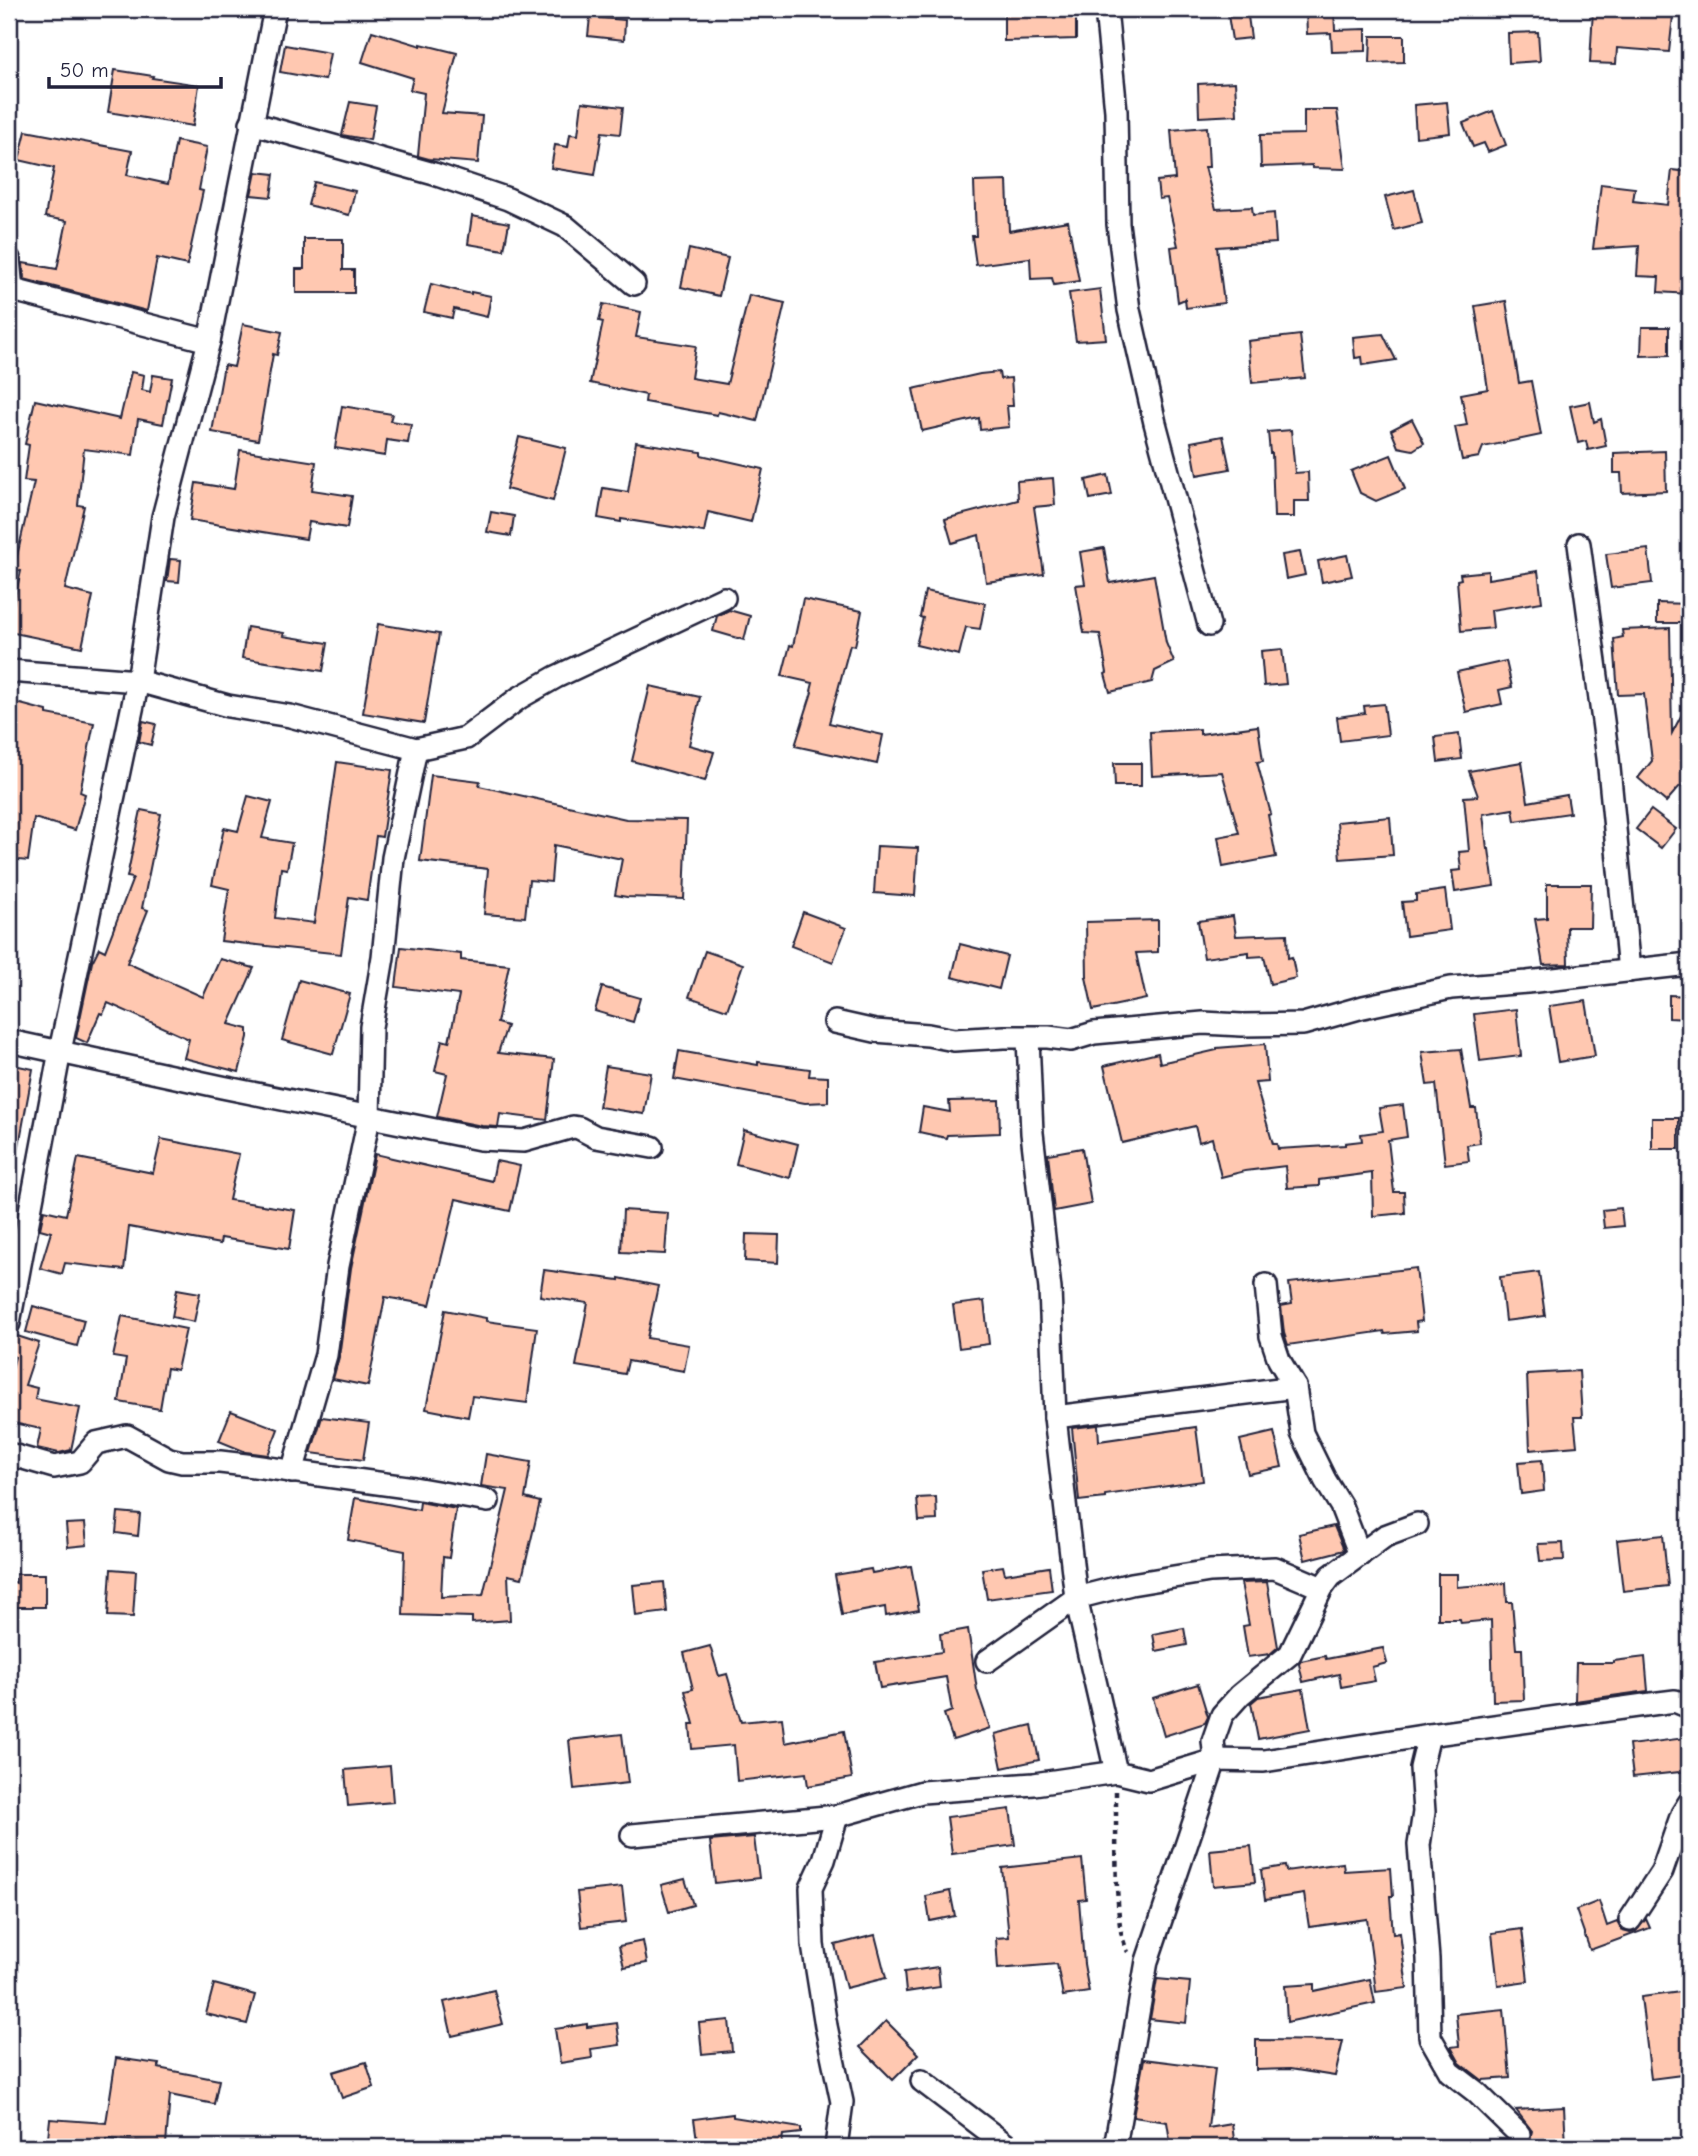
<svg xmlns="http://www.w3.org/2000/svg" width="1698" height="2156" viewBox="0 0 1698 2156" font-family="'Comic Neue',sans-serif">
  <rect width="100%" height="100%" fill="#fff"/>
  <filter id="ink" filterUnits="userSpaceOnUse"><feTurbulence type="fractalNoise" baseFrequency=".0143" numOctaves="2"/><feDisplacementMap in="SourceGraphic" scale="14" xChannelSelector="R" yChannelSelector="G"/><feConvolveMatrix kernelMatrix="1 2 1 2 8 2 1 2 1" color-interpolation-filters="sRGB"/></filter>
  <g filter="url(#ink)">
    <g fill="#ffc8b1" stroke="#22223b" stroke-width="2">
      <polygon points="1004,9 1076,9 1076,39 1004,41"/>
      <polygon points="1227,9 1247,9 1251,38 1232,40"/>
      <polygon points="1306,9 1334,9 1335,30 1366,29 1366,51 1332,52 1331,33 1307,34"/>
      <polygon points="1593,9 1619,9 1619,12 1673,16 1669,52 1617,48 1616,64 1590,63"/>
      <polygon points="590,17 625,20 624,40 588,36"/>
      <polygon points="372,31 421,46 421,44 457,53 442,113 482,116 478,163 429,159 418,156 424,93 410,90 413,78 362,62"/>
      <polygon points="1538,32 1540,61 1509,63 1508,33"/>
      <polygon points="1371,36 1404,36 1404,62 1370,63"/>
      <polygon points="285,45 330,53 325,80 280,72"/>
      <polygon points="115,70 153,76 152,78 199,85 193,126 108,112"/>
      <polygon points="1235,82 1237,115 1199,117 1198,84"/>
      <polygon points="350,102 376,106 370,140 342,135"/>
      <polygon points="582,102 623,107 620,134 602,132 595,175 551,168 555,145 568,147 570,134 578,135"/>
      <polygon points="1447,102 1450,133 1416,137 1414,105"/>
      <polygon points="1304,110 1337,110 1345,169 1312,168 1312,165 1261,167 1260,135 1304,134"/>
      <polygon points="1493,111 1506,145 1488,152 1484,143 1473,147 1463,123"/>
      <polygon points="1207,127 1209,167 1205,167 1216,209 1252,207 1253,215 1274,213 1276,243 1217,247 1224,303 1186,308 1185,299 1178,302 1171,247 1178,246 1167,198 1159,199 1157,181 1175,179 1171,130"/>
      <polygon points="26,131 132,151 127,175 168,184 176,141 207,147 199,190 203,191 187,265 157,258 147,311 24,279 23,263 57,269 67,221 45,217 54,168 19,160"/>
      <polygon points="1672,170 1689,172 1689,294 1658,292 1659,277 1637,276 1639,246 1593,249 1601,184 1635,188 1633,201 1668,205"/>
      <polygon points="256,172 274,174 271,197 251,195"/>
      <polygon points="1007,181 1009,231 1068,221 1079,281 1054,285 1052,278 1031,279 1030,258 976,265 972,236 976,236 974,182"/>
      <polygon points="314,182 355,191 349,215 308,205"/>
      <polygon points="1414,190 1422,223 1394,230 1385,197"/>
      <polygon points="472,216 509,223 504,250 468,244"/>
      <polygon points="304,239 343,239 343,270 354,270 354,293 296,293 296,269 304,269"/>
      <polygon points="689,249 728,258 719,296 681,287"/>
      <polygon points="431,284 471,294 471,292 491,296 487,317 454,309 452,318 424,312"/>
      <polygon points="1100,289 1106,339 1076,341 1069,293"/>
      <polygon points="749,295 785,303 757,421 718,412 717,415 645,402 646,395 590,383 603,322 599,321 603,304 641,312 636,337 696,346 691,378 727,384"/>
      <polygon points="1506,301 1519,383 1531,381 1541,435 1483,447 1479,457 1462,460 1455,427 1467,425 1461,394 1488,389 1475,306"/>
      <polygon points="243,324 282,332 277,355 273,354 258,440 212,432 224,365 234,367"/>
      <polygon points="1642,327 1669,327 1669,355 1641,356"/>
      <polygon points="1383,334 1396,360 1363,365 1362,357 1355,358 1353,337"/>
      <polygon points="1300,335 1305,378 1252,383 1248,341"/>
      <polygon points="131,372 144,375 142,390 150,392 153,375 172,378 163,424 138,419 133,455 84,449 78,505 84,506 65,589 93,596 82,647 9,632 9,623 21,571 14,569 34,482 24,481 29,445 25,444 35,400 120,419"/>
      <polygon points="999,372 1000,379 1011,378 1013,406 1007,406 1009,427 980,430 979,418 922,431 913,389 980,374"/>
      <polygon points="1590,402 1594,422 1601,419 1606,446 1588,450 1586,441 1578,443 1570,406"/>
      <polygon points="342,406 392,414 390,421 411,424 408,443 387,440 385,456 335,448"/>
      <polygon points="1412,419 1424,443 1413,450 1398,447 1391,430"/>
      <polygon points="1291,430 1295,473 1308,472 1309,501 1294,501 1294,517 1274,517 1272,453 1270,453 1268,432"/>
      <polygon points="1223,436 1230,469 1197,475 1191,442"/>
      <polygon points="519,437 566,448 553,501 506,489"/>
      <polygon points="636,442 701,452 701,455 763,469 751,522 708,512 704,532 621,519 621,522 598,518 603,488 628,492"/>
      <polygon points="240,450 316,462 312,490 352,496 347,528 309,522 306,539 190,520 196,483 234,489"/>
      <polygon points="1665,451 1666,491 1622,493 1621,473 1614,473 1614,453"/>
      <polygon points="1391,455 1405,489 1376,501 1360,493 1351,471"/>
      <polygon points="1108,475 1112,495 1090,499 1086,480"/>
      <polygon points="1053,478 1055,505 1034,507 1044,574 986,582 979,535 952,543 945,519 1018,500 1017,481"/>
      <polygon points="491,512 514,516 511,536 487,532"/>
      <polygon points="1104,548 1110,583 1154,575 1166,643 1174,662 1155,671 1152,682 1110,692 1105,674 1107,673 1100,634 1084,633 1076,585 1085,584 1080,552"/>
      <polygon points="1648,549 1652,583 1611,588 1606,554"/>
      <polygon points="1300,552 1305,575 1286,579 1282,555"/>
      <polygon points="1347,555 1352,576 1322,582 1318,561"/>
      <polygon points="170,559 181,560 179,582 167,581"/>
      <polygon points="1488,571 1488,579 1538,571 1542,602 1491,610 1493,628 1461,631 1457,580 1461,579 1460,574"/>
      <polygon points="925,591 985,603 980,629 966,627 959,655 916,645 923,618 920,617"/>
      <polygon points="803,599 862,611 855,646 850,645 829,723 883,735 877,764 795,746 812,692 811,691 813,683 782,676 790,645 793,646"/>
      <polygon points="1657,603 1689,604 1689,623 1657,623"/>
      <polygon points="729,610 750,616 744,640 713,631 717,616"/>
      <polygon points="378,624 439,634 424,723 363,713"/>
      <polygon points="247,627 284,633 283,636 328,643 323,671 242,658"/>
      <polygon points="1670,628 1672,733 1689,701 1689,784 1679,787 1666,802 1638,778 1652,761 1644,694 1618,695 1614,639 1623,637 1622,630"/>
      <polygon points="1282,649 1286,684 1264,686 1261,651"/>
      <polygon points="1506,661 1512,687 1499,690 1502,704 1466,712 1457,672"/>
      <polygon points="650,686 700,697 689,745 714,752 705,781 632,761"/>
      <polygon points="9,701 47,711 47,714 94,723 80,792 85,794 75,830 34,818 28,861 9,859"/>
      <polygon points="1384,704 1388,735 1340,741 1337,717 1365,713 1364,706"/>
      <polygon points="143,721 156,724 151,745 139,742"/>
      <polygon points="1258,726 1263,761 1257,762 1271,814 1268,815 1276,857 1223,867 1218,837 1239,833 1222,772 1152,776 1150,732 1200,729 1200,734"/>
      <polygon points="1459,734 1462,759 1438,762 1435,737"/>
      <polygon points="337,762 392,770 382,837 376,836 367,900 349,897 341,954 221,941 229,889 212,885 224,828 238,831 248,796 272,802 262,838 292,843 287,869 281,868 275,918 314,923"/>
      <polygon points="1522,762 1528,802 1567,795 1570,813 1515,821 1513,809 1483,814 1487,849 1489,849 1494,886 1455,892 1452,871 1461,870 1459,852 1469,851 1464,797 1478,796 1469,771"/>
      <polygon points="1114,763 1141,763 1141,786 1115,786"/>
      <polygon points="431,775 480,781 479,786 626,819 687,820 684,899 627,897 615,895 622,859 554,845 551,882 529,880 525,917 484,914 488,869 420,861"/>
      <polygon points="141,810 161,814 142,908 148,910 127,963 203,997 220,959 254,968 229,1024 248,1029 248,1037 239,1072 184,1058 189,1039 108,1003 103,1014 100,1013 87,1043 76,1038 92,962 99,948 105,951 133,878 127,877"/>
      <polygon points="1651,810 1676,829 1661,848 1636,829"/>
      <polygon points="1390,817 1393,855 1340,859 1337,822"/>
      <polygon points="877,846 918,848 915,896 874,893"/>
      <polygon points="1547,884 1591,884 1590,927 1567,927 1568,964 1543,965 1535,919 1547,918"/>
      <polygon points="1445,890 1450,930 1406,936 1402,902 1416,901 1416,894"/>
      <polygon points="803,912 846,928 833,962 791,946"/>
      <polygon points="1233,916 1236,936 1287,934 1288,958 1292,957 1296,978 1270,984 1264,956 1249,957 1249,952 1204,958 1198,921"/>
      <polygon points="1158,920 1158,952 1136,953 1146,999 1093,1010 1086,977 1087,977 1086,922"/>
      <polygon points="960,944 1007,956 999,989 952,977"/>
      <polygon points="401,947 461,954 461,960 509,965 497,1023 507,1026 498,1053 554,1059 547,1120 500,1114 498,1127 482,1126 437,1117 447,1074 435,1071 442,1040 449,1042 459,995 396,987"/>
      <polygon points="705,951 743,964 727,1010 689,997"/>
      <polygon points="299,980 350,994 333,1054 282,1040"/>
      <polygon points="602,987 640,998 633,1022 595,1011"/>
      <polygon points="1669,995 1689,996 1688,1019 1669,1018"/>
      <polygon points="1586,1001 1595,1056 1558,1062 1549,1006"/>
      <polygon points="1516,1009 1521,1056 1480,1061 1474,1014"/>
      <polygon points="1265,1044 1268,1082 1255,1083 1273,1144 1277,1144 1278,1149 1345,1145 1345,1143 1362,1141 1361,1134 1383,1131 1379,1108 1403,1105 1407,1137 1388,1140 1394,1192 1404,1192 1405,1213 1373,1216 1372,1173 1319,1180 1319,1186 1287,1188 1285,1166 1245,1171 1221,1177 1212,1138 1199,1142 1195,1126 1122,1143 1104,1066 1158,1053 1160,1063 1217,1050 1217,1048"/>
      <polygon points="1461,1049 1471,1108 1476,1108 1480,1143 1467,1145 1469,1161 1445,1164 1436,1084 1427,1085 1422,1052"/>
      <polygon points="679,1051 758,1065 758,1062 810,1069 809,1076 828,1077 828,1102 805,1103 674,1079"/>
      <polygon points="9,1064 33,1069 18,1151 9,1150"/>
      <polygon points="606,1066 651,1073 644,1114 599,1107"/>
      <polygon points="999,1100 1000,1133 947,1135 946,1138 919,1132 923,1107 950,1112 949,1101"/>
      <rect x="1652" y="1118" width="27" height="31"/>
      <polygon points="744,1130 798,1144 790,1178 736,1164"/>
      <polygon points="161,1139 239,1154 229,1200 295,1210 289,1249 221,1238 220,1244 129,1227 124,1270 65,1263 62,1274 40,1268 51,1232 40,1229 44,1210 66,1215 78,1158 153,1173"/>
      <polygon points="1082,1148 1091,1204 1054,1211 1048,1154"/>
      <polygon points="375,1154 492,1181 496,1161 520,1166 510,1211 456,1199 430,1305 385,1297 368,1386 333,1379 339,1357 351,1268"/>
      <polygon points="1621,1208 1623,1226 1604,1228 1602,1210"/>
      <polygon points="623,1210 668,1213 665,1254 621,1252"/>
      <polygon points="746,1234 779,1235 778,1263 745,1261"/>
      <polygon points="1416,1268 1422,1321 1416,1322 1417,1331 1385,1334 1384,1331 1288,1345 1284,1333 1281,1306 1292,1304 1289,1283"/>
      <polygon points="544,1270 619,1280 619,1278 658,1286 647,1338 689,1345 684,1371 628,1361 625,1374 576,1366 588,1303 540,1296"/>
      <polygon points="1539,1272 1545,1316 1505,1321 1500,1277"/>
      <polygon points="177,1289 200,1293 194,1322 172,1317"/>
      <polygon points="984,1301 989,1344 959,1348 953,1305"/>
      <polygon points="33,1306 84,1320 77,1346 26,1332"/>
      <polygon points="445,1310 486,1318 486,1321 537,1328 527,1403 472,1396 468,1417 426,1409"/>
      <polygon points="122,1316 186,1329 177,1370 167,1368 160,1409 119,1402 126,1359 113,1357"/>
      <polygon points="14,1335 39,1343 25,1385 37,1388 35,1399 80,1408 71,1450 59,1453 37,1448 41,1429 9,1422 9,1382 15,1357 9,1355 9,1351"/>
      <polygon points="1579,1371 1582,1417 1574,1417 1577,1446 1530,1450 1527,1374"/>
      <polygon points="231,1411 278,1429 268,1455 246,1452 219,1441"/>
      <polygon points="322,1417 369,1423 363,1460 311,1453"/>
      <polygon points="1098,1425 1099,1441 1196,1427 1203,1481 1105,1495 1105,1498 1079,1501 1072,1428"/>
      <polygon points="1274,1432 1282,1467 1248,1474 1240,1440"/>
      <polygon points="486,1454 531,1462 525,1498 540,1502 522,1578 508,1575 510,1620 472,1623 472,1617 403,1615 405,1551 348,1540 355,1498 419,1510 420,1502 456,1509 449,1558 443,1557 441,1597 483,1595 508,1490 481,1486"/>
      <polygon points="1542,1460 1544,1491 1521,1494 1518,1462"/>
      <polygon points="936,1497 937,1520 919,1521 917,1498"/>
      <polygon points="118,1512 140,1514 138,1536 116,1533"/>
      <polygon points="85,1523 87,1545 68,1547 66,1524"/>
      <polygon points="1334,1526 1344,1550 1305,1560 1299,1534"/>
      <polygon points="1663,1535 1668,1586 1623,1591 1617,1540"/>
      <polygon points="1563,1543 1564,1560 1540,1561 1538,1544"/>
      <polygon points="911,1566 919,1610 886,1616 885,1607 842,1615 835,1575 871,1569 872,1573"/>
      <polygon points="1003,1566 1005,1574 1049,1567 1052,1590 987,1599 982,1569"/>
      <polygon points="111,1569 136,1571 133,1617 108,1616"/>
      <polygon points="16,1574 45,1574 45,1607 9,1607 9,1580 16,1583"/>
      <polygon points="1438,1574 1457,1574 1457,1587 1506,1583 1507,1602 1512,1602 1516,1649 1522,1649 1524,1700 1493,1701 1491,1620 1461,1623 1460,1619 1438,1619"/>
      <polygon points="664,1582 667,1612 636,1616 633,1585"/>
      <polygon points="1267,1582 1278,1647 1270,1654 1248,1657 1243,1626 1249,1625 1241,1583"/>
      <polygon points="1184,1628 1187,1645 1156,1651 1153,1634"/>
      <polygon points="968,1629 977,1690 990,1728 953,1740 944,1714 952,1711 946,1677 880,1688 875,1662 942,1652 940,1634"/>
      <polygon points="710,1646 719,1676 727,1674 741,1722 782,1718 785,1743 844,1731 852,1778 808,1786 806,1773 737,1781 734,1745 692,1749 690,1724 694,1724 685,1691 693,1689 684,1653"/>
      <polygon points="1383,1648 1387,1663 1372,1667 1375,1681 1341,1687 1339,1674 1303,1682 1299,1664 1301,1661 1325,1656 1326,1659"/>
      <polygon points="1645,1657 1648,1691 1575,1701 1576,1663 1614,1663 1614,1661"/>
      <polygon points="1198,1684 1208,1717 1205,1723 1164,1736 1153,1698"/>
      <polygon points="1303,1689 1310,1729 1258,1739 1251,1703 1258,1697"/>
      <polygon points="1032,1725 1039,1760 1002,1768 995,1734"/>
      <polygon points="622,1734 628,1783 574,1789 569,1740"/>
      <polygon points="1685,1738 1689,1771 1633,1777 1629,1745"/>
      <polygon points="390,1766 393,1802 348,1806 345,1770"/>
      <polygon points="1010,1809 1015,1845 952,1854 947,1817"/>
      <polygon points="754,1837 759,1878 715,1883 710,1841"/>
      <polygon points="1251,1846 1255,1882 1213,1886 1210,1850"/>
      <polygon points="1082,1859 1086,1899 1079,1900 1084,1964 1089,1992 1063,1996 1057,1964 998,1969 996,1938 1009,1937 1002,1868"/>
      <polygon points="1343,1863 1344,1871 1391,1868 1393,1896 1390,1896 1393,1934 1400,1933 1407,1988 1376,1992 1367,1919 1309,1927 1304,1894 1265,1900 1261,1870 1285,1866 1286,1871"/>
      <polygon points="685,1879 693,1905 669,1912 661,1885"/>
      <polygon points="622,1887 626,1922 581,1927 577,1892"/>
      <polygon points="950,1891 955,1916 930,1921 926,1896"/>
      <polygon points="1599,1901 1607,1926 1617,1922 1622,1931 1630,1933 1636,1931 1646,1919 1650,1928 1590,1950 1576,1910"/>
      <polygon points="1522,1929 1528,1981 1498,1985 1492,1933"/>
      <polygon points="875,1935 886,1978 846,1988 835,1945"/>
      <polygon points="643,1941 647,1963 624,1967 619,1946"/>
      <polygon points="938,1967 940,1987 906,1992 904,1972"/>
      <polygon points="1157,1979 1190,1982 1186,2023 1150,2019"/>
      <polygon points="1370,1979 1375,2003 1287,2022 1285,1986 1314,1984 1314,1991"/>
      <polygon points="214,1984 255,1995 247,2024 206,2014"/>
      <polygon points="494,1990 503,2024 452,2036 444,2002"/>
      <polygon points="1689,1991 1689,2074 1651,2079 1641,1997"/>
      <polygon points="1504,2009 1510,2078 1482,2080 1460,2063 1451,2047 1459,2046 1456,2014"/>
      <polygon points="729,2020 732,2051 702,2054 699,2023"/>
      <polygon points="886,2021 919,2054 893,2080 860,2047"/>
      <polygon points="617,2023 620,2045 591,2049 592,2058 560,2063 555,2029 587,2024 587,2027"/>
      <polygon points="1256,2040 1343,2041 1335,2076 1290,2069 1256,2070"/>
      <polygon points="116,2058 159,2064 158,2068 219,2080 214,2104 170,2095 166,2144 106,2139 106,2147 47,2147 50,2119 106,2123"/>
      <polygon points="1144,2059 1215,2068 1208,2128 1232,2124 1235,2147 1171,2147 1167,2122 1133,2117"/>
      <polygon points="366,2062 374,2087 342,2098 333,2072"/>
      <polygon points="1564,2107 1566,2145 1518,2147 1529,2143 1532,2131 1516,2110"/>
      <polygon points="733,2114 733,2117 801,2128 801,2133 783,2135 781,2147 752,2147 753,2139 698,2147 694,2119"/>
    </g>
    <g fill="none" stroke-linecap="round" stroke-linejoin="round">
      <defs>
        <g id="minor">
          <polyline points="1106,9 1116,111 1118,224 1129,310 1155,423 1209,625"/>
          <polyline points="251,123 434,174 508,199 565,226 634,284"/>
          <polyline points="9,259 12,290"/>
          <polyline points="9,289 209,341"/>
          <polyline points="1579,544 1608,758 1629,971"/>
          <polyline points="9,671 138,681 228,706 290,716 416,749 466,738 519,698 556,677 724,598"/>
          <polyline points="835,1022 875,1031 928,1035 954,1040 1004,1037 1048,1037 1071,1040 1094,1033 1203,1023 1242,1025 1303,1024 1363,1007 1451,988 1527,982 1689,964"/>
          <polyline points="1028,1038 1032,1133 1050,1289 1055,1417 1076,1598 1116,1772"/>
          <polyline points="9,1041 222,1087 480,1139 524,1141 573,1127 579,1128 596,1137 652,1147"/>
          <polyline points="1266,1285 1271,1336 1279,1360 1295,1387 1302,1433 1325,1480 1341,1506 1360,1555"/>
          <polyline points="9,1323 60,1051 138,681 163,517 209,341 275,9"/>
          <polyline points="1055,1417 1295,1387"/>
          <polyline points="9,1454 54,1467 80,1462 96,1443 127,1436 169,1459 182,1462 220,1462 246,1465 414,1488 488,1501"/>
          <polyline points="292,1472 326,1355 338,1266 369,1118 371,1027 383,957 393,858 416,749"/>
          <polyline points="987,1661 1076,1598 1131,1584 1210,1571 1275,1568 1322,1588"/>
          <polyline points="1429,1735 1421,1768 1424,1812 1419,1845 1428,1959 1430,2037 1450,2072 1476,2092 1519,2134"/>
          <polyline points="632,1835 837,1816 922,1792 1034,1784 1116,1772 1149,1780 1215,1760 1264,1761 1429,1735 1659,1703 1675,1701 1689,1707"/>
          <polyline points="1630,1920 1662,1871 1682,1814 1689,1803"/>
          <polyline points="922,2081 1009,2147"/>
          <polyline points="836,2147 842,2102 826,2026 813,1945 811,1888 824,1860 837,1816"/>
          <polyline points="1115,2147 1147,1961 1215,1760 1213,1741 1222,1715 1240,1695 1290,1654 1322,1588 1331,1576 1385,1536 1417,1524"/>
        </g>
      </defs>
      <use href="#minor" stroke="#22223b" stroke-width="26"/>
      <path stroke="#22223b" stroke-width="4.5" stroke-dasharray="5 5" stroke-linecap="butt" d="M1116 1791C1116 1824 1116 1856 1117 1889 1119 1910 1118 1933 1128 1952"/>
      <use href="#minor" stroke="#fff" stroke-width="21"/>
    </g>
  </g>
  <rect width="1698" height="2156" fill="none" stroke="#fff" stroke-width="35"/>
  <rect x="18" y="18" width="1663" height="2121" fill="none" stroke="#22223b" stroke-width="2.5" filter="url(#ink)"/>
  <path d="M49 77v10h172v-10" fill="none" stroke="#22223b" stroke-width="3.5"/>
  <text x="60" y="77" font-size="21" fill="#22223b" stroke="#ffffff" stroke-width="5" paint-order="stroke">50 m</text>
</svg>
